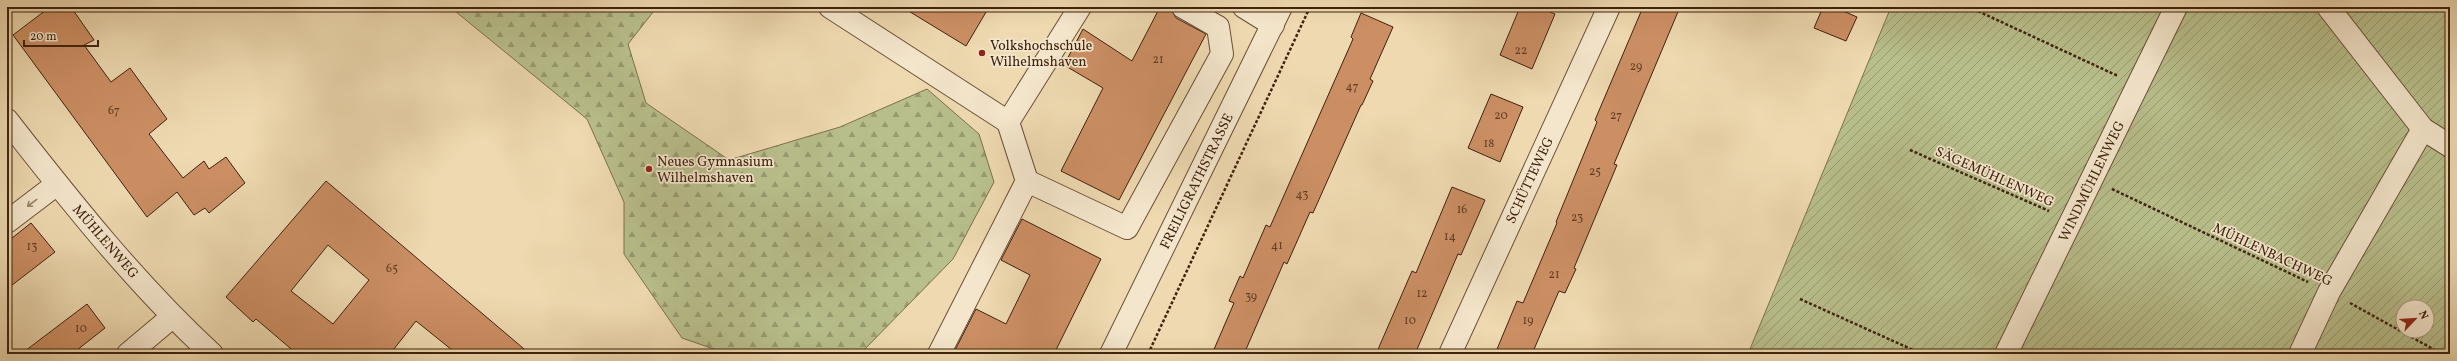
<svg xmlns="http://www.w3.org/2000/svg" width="2457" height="361" viewBox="0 0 2457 361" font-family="Vollkorn,serif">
  <defs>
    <pattern id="forest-firs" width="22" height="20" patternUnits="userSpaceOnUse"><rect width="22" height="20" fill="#b8bf8c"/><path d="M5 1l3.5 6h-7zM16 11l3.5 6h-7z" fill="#979b71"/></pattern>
    <pattern id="garden-furrows" width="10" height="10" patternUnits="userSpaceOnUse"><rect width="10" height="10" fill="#b8bf8c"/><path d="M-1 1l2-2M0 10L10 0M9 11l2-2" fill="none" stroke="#979b71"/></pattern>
  </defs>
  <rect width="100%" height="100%" fill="#eed9b0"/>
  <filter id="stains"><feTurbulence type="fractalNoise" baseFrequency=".005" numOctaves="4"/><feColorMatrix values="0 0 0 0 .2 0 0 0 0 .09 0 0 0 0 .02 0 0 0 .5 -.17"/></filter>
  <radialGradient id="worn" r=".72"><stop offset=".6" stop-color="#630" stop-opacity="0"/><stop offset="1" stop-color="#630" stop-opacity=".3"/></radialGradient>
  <polygon fill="url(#forest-firs)" stroke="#7c704e" points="450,7 657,7 628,44 646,103 729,160 840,127 927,89 979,134 994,182 953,259 860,354 728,354 682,338 624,254 624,202 587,119"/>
  <path fill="url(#garden-furrows)" stroke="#7c704e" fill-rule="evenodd" d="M1891 7H2450V354H1748ZM2403 307H2427V331H2403Z"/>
  <g fill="#cc8f64" stroke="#3f220f" fill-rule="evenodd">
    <polygon points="50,7 71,7 94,40 84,45 111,82 130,68 167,119 149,134 183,178 204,161 209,169 226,157 245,183 209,213 205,208 194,215 177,192 147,217 13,35"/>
    <polygon points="902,7 989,7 966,46"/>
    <polygon points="1160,7 1170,7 1176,18 1206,34 1119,200 1061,171 1103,88 1064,65 1083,29 1132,61"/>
    <polygon points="1520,7 1538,7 1555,14 1532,69 1500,55"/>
    <polygon points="1643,7 1680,7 1614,164 1617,165 1574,268 1576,269 1565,293 1559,291 1532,354 1495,354 1517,301 1523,303 1557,223 1556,222 1597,122 1595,120"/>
    <polygon points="1823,7 1834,7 1857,17 1846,41 1814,28"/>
    <polygon points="1361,13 1393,27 1370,79 1373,81 1362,105 1361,105 1313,213 1310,212 1287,264 1284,262 1244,354 1212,354 1234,303 1229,301 1240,276 1243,278 1266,225 1270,227 1353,39 1351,37"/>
    <polygon points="1491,94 1523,107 1500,162 1468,148"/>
    <path d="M326 181 530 354H457L416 321 390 354H297L256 319 253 322 226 297ZM328 245 369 280 333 324 291 291Z"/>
    <polygon points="1452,187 1485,200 1461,255 1458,254 1415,354 1376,354 1412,271 1416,273"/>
    <polygon points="1022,219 1101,259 1054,354 953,354 976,309 1006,324 1030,275 1001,260"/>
    <polygon points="31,223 55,252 7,289 7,242"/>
    <polygon points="87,304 105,328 72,354 21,354"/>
  </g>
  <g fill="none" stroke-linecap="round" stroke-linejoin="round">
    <defs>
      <g id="minor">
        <polyline points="830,7 1008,122 1080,7"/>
        <polyline points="1244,7 1273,25"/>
        <polyline points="2328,7 2423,129 2450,146"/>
        <path d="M7 120C71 202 136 284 212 354"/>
        <polyline points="1008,122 1027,181"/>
        <polyline points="7,222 57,184"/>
        <polyline points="128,354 172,317"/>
        <polyline points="939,354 1027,181 1127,228 1222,54 1218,27 1183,7"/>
        <polyline points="1111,354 1281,7"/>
        <polyline points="1450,354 1609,7"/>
        <polyline points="2006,354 2176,7"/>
        <polyline points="2300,354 2329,292 2423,129"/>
      </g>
    </defs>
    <use href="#minor" stroke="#6b5037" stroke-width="24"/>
    <g stroke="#3f220f" stroke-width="2.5" stroke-dasharray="3 2" stroke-linecap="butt">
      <polyline points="1969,7 2118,76"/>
      <polyline points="1910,150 2049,211"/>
      <polyline points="2112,189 2308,282"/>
      <polyline points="1800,299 1922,354"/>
      <polyline points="2350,303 2442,354"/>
      <polyline points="1148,354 1310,7"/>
    </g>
    <use href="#minor" stroke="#f4e6cc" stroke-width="22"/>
  </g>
  <defs><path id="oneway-shaft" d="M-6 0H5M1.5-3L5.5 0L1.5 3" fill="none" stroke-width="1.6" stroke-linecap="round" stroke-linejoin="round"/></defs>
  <use stroke="#9a846e" href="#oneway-shaft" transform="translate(32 203) rotate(143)"/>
  <g fill="#8f2418" stroke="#f4e6cc" stroke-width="1.5">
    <circle cx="982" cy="53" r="4"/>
    <circle cx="649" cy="169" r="4"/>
  </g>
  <g text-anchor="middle" stroke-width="3.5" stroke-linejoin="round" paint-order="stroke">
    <g font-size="12" fill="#623d24">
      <text x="1521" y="54">22</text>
      <text x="1158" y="63">21</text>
      <text x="1636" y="70">29</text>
      <text x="1352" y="90">47</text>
      <text x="114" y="114">67</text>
      <text x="1501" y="119">20</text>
      <text x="1616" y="119">27</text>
      <text x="1489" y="147">18</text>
      <text x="1595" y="175">25</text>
      <text x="1302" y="198">43</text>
      <text x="1462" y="213">16</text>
      <text x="1577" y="221">23</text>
      <text x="1450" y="240">14</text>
      <text x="1277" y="249">41</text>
      <text x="32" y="250">13</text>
      <text x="392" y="272">65</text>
      <text x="1554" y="278">21</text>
      <text x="1422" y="297">12</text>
      <text x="1251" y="300">39</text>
      <text x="1410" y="324">10</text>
      <text x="1528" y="324">19</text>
      <text x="81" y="332">10</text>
    </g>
    <g font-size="14" fill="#3f220f" stroke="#f4e6cc" text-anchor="start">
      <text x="990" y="50">Volkshochschule<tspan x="990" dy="16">Wilhelmshaven</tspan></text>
      <text x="657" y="166">Neues Gymnasium<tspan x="657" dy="16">Wilhelmshaven</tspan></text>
    </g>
    <g font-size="14" fill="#3f220f" stroke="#f4e6cc">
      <text transform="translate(1995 176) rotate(24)" y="5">SÄGEMÜHLENWEG</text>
      <text transform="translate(1529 180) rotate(-65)" y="5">SCHÜTTEWEG</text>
      <text transform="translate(1196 181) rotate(-64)" y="5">FREILIGRATHSTRASSE</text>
      <text transform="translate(2091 181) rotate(-64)" y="5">WINDMÜHLENWEG</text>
      <text transform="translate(106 241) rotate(49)" y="5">MÜHLENWEG</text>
      <text transform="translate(2273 254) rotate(25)" y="5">MÜHLENBACHWEG</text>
    </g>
  </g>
  <rect width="2457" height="361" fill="none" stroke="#eed9b0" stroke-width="24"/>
  <rect x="8" y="8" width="2441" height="345" fill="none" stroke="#3f220f" stroke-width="2"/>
  <rect x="12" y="12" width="2433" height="337" fill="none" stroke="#3f220f"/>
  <g transform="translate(2415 319) rotate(65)"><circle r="19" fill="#f4e6cc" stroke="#ac9880"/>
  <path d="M0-3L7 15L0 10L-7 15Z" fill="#8f2418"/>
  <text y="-6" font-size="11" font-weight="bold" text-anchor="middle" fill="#3f220f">N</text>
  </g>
  <path d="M24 40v6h74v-6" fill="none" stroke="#3f220f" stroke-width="2"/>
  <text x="30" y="40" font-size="12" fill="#3f220f" stroke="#f4e6cc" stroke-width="3" paint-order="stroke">20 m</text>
  <rect width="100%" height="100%" filter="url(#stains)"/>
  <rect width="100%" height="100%" fill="url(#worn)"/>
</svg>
